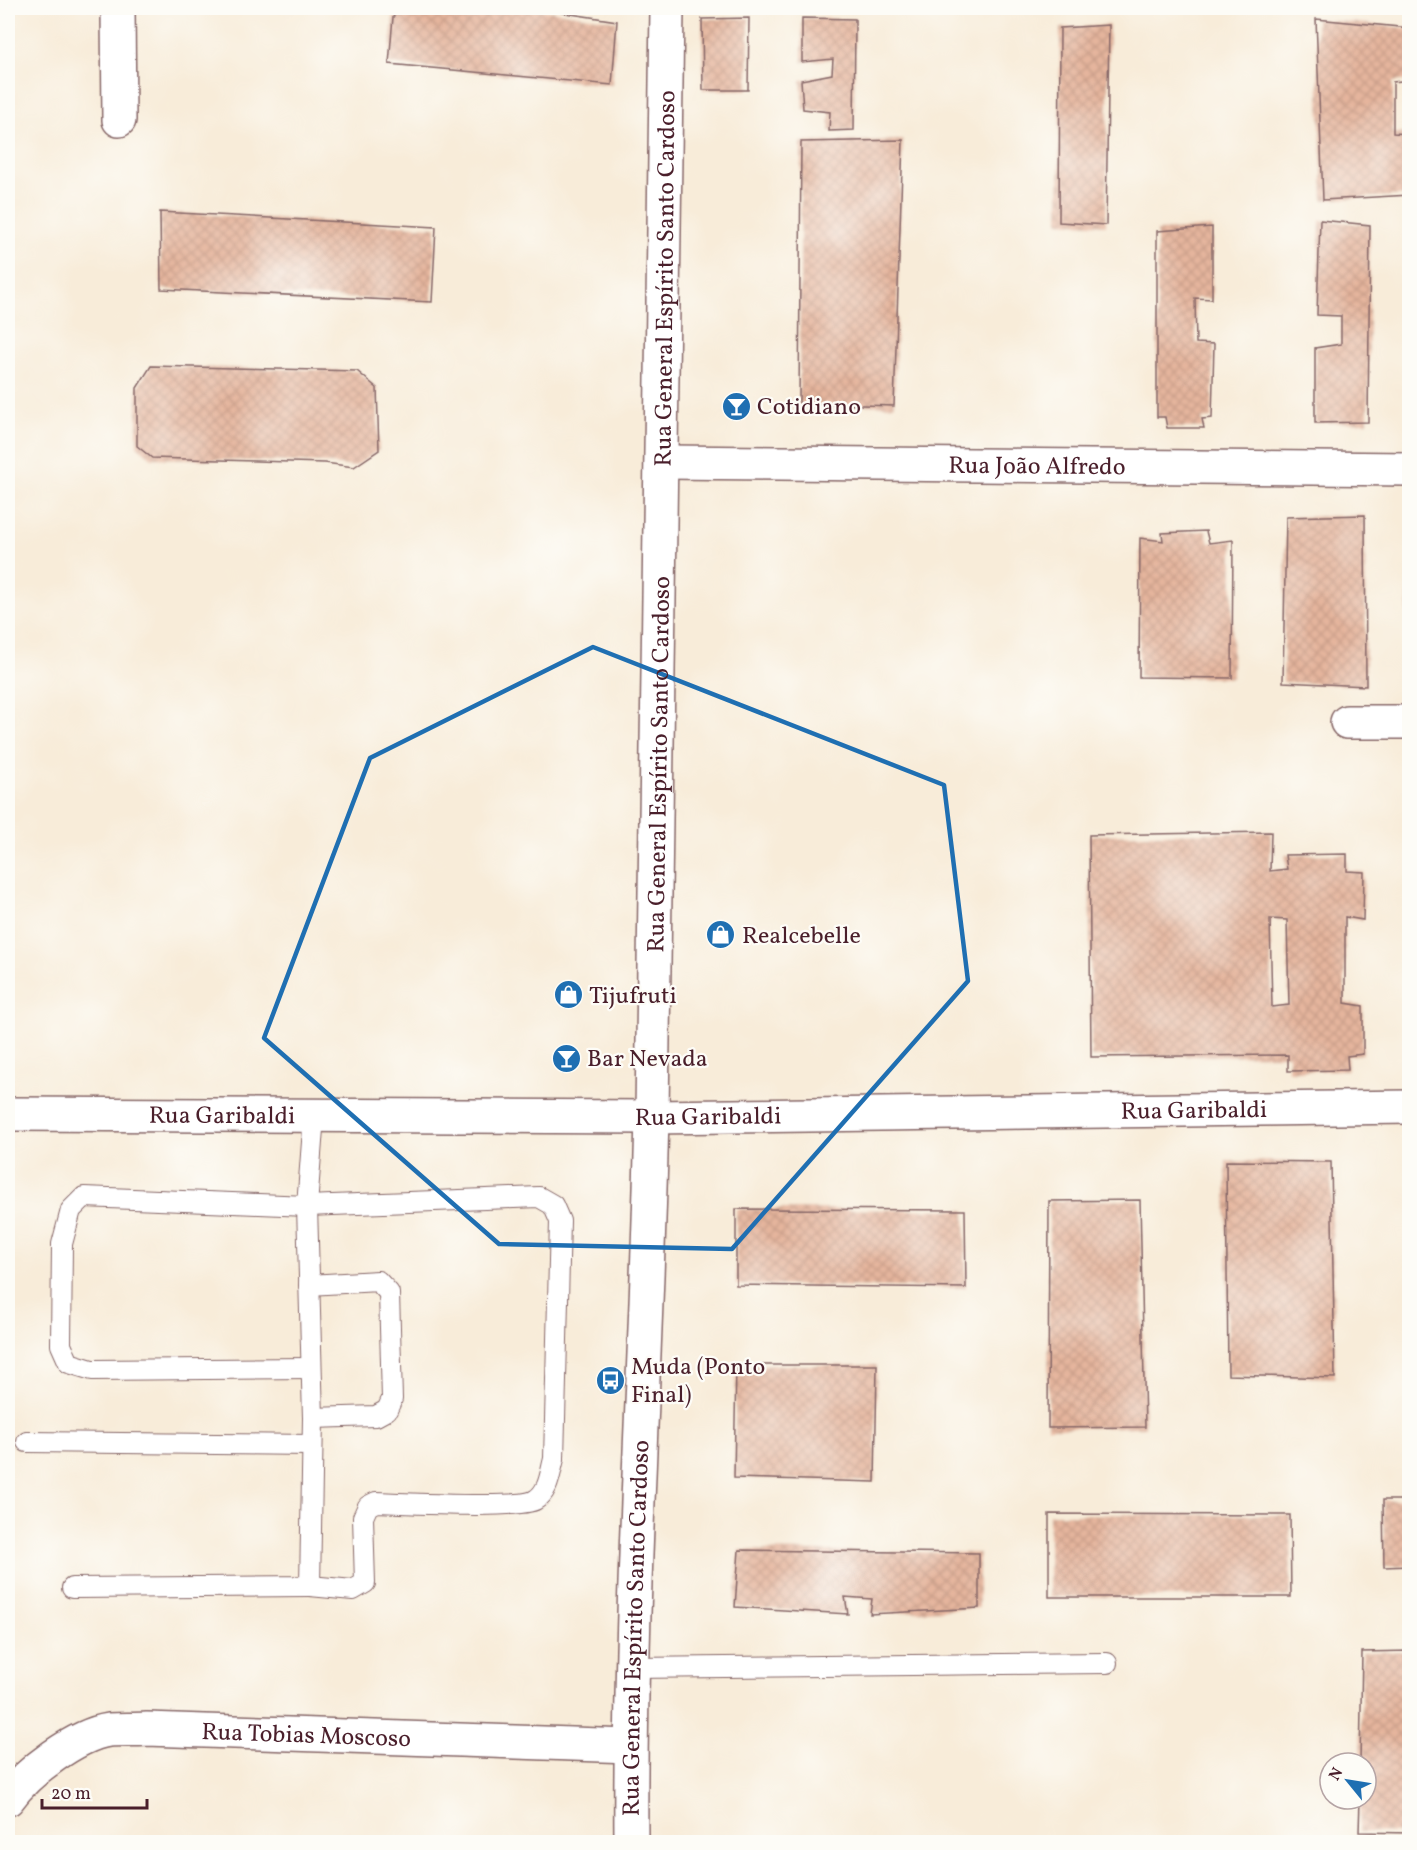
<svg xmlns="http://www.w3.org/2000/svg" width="1417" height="1850" viewBox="0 0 1417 1850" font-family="Vollkorn,serif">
  <defs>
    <pattern id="building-cross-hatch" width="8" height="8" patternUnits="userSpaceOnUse" patternTransform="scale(1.5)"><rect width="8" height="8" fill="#e5b59d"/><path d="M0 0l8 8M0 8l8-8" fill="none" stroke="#c69b87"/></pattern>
  </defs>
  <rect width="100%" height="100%" fill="#fdfcf7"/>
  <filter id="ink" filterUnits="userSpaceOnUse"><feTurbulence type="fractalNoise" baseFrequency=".0167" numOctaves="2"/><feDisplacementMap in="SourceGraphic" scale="12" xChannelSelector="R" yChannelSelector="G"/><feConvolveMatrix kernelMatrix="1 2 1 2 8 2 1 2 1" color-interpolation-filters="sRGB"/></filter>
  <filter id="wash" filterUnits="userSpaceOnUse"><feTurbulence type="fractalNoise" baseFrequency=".008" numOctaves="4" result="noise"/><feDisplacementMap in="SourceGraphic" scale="24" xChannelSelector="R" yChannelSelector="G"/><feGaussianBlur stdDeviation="1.35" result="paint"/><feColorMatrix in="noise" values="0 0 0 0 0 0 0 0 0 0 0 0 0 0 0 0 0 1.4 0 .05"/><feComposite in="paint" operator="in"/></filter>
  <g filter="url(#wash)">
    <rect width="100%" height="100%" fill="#f8ecd9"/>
    <g id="blocks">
      <g fill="url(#building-cross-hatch)" fill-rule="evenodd">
        <polygon points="401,8 531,8 617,21 612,85 389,64 393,17"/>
        <polygon points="749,18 748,90 703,90 702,19"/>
        <polygon points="802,18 855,19 854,130 829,131 830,112 803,109 801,80 832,74 833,59 802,62"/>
        <polygon points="1316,19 1410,28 1410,80 1393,82 1393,133 1410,134 1410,195 1323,200"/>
        <polygon points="1109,25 1106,225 1059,222 1060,28"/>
        <polygon points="903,140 894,406 799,403 801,142"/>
        <polygon points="160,212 436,227 432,302 161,289"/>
        <polygon points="1320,220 1370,225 1368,422 1315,423 1315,348 1341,344 1341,316 1317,315"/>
        <polygon points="1212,227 1212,299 1195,298 1196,343 1214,344 1212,418 1202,419 1204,428 1167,428 1165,417 1157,417 1157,231"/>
        <polygon points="151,366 357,371 377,388 379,450 354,467 325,463 152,458 137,446 137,388"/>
        <polygon points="1365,515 1366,686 1283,682 1286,517"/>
        <polygon points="1206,531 1209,543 1233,540 1232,678 1139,677 1140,538 1163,541 1162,533"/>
        <polygon points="1408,594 1410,594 1410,681 1405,680"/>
        <path d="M1271 832 1270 871 1287 869 1285 855 1347 854V871L1364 872 1363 920 1345 917V1003L1363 1006V1054L1347 1056 1348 1070 1288 1071V1055L1091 1057 1089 835ZM1270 919 1287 920 1289 1005 1272 1007Z"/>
        <polygon points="1226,1161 1331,1162 1335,1378 1228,1375"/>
        <polygon points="1140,1200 1145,1427 1048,1428 1049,1201"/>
        <polygon points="736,1209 965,1210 966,1288 736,1285"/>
        <polygon points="736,1365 877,1365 875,1482 734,1478"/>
        <polygon points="1383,1500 1410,1500 1410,1566 1384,1567"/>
        <polygon points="1049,1514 1290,1515 1291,1597 1049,1597"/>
        <polygon points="739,1550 979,1553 979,1608 870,1614 872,1599 845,1597 848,1614 735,1607"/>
        <polygon points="1410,1651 1410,1833 1359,1832 1360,1799 1366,1799 1366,1763 1360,1763 1362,1652"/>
      </g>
    </g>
  </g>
  <g filter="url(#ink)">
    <use href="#blocks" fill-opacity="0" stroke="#876768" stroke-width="1.5"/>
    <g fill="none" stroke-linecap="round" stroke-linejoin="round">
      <defs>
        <g id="lane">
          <polyline points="309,1285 378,1281 389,1293 392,1399 387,1410 376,1416 313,1418"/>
          <polyline points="27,1442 312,1445"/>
          <path d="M310 1586 353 1590 365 1583 363 1517 368 1506 376 1502C400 1503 520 1509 535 1500 549 1492 550 1473 554 1459L560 1221 553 1205 539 1197 307 1206 84 1197 71 1210 62 1244 61 1345 69 1363 92 1370 311 1368"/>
          <polyline points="72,1588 310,1586 313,1418 307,1206 314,1116"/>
          <polyline points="632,1668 1107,1663"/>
        </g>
        <g id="street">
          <polyline points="118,8 119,120"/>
          <path id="s1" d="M663 462 1410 469"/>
          <polyline points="1347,722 1410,722"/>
          <path id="s2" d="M8 1114 652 1117 1410 1107"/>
          <path id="s3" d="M8 1799C27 1772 76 1735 109 1730 121 1729 134 1730 147 1729L630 1746"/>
          <path id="s4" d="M631 1842C629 1600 647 1357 652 1114 660 745 664 376 667 8"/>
        </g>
      </defs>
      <use href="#lane" stroke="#876768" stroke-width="22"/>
      <use href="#street" stroke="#876768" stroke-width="36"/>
      <use href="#lane" stroke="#fff" stroke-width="20"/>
      <use href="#street" stroke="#fff" stroke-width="33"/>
    </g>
  </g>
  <path fill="none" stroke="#1f6fb2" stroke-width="4.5" stroke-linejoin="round" d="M593 647 944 785 968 981 732 1249 499 1244 264 1038 370 758Z"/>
  <defs>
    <symbol id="bar-disc" viewBox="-11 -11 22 22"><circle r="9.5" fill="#1f6fb2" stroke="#fdfcf7"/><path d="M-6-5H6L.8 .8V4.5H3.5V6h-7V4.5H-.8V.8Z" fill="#fff"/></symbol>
    <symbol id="shop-disc" viewBox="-11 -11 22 22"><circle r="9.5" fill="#1f6fb2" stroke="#fdfcf7"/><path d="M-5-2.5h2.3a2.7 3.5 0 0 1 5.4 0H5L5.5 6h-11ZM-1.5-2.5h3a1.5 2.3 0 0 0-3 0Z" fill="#fff"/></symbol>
    <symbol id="bus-disc" viewBox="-11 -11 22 22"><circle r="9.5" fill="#1f6fb2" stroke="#fdfcf7"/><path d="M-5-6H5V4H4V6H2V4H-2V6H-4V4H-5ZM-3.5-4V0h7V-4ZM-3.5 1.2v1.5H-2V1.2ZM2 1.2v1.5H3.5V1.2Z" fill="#fff"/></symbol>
  </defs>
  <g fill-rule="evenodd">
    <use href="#bar-disc" x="720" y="390" width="33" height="33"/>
    <use href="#shop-disc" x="704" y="918" width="33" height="33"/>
    <use href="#shop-disc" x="552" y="978" width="33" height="33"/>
    <use href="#bar-disc" x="550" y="1042" width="33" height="33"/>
    <use href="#bus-disc" x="594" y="1364" width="33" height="33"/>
  </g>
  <g text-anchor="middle" stroke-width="4.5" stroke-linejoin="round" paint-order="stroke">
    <g font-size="24" fill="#4a1f2b" stroke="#fdfcf7">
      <text dy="8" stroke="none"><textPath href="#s4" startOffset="1564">Rua General Espírito Santo Cardoso</textPath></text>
      <text dy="8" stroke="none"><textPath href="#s1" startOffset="374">Rua João Alfredo</textPath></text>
      <text dy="8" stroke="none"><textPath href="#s4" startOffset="1078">Rua General Espírito Santo Cardoso</textPath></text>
      <text dy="8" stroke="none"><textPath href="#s2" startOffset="1186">Rua Garibaldi</textPath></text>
      <text dy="8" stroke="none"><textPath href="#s2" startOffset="214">Rua Garibaldi</textPath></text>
      <text dy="8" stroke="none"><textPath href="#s2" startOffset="700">Rua Garibaldi</textPath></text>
      <text dy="8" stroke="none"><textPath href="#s4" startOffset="214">Rua General Espírito Santo Cardoso</textPath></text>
      <text dy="8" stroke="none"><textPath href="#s3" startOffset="322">Rua Tobias Moscoso</textPath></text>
    </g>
    <g font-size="24" fill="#4a1f2b" stroke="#fdfcf7" text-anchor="start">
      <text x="757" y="414">Cotidiano</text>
      <text x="742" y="943">Realcebelle</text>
      <text x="589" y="1003">Tijufruti</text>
      <text x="587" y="1066">Bar Nevada</text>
      <text x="631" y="1374">Muda (Ponto<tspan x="631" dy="28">Final)</tspan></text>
    </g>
  </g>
  <rect width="1417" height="1850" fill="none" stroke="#fdfcf7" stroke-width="30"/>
  <g transform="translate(1348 1781) rotate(300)"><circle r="28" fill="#fdfcf7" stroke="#b5a4a5" stroke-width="1.5"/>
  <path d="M0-4.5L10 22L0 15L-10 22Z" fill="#1f6fb2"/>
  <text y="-9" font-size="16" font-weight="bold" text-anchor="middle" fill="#4a1f2b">N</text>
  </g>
  <path d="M42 1799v9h105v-9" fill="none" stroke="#4a1f2b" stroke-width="3"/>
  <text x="51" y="1799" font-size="18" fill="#4a1f2b" stroke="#fdfcf7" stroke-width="4.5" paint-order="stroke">20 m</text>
</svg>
